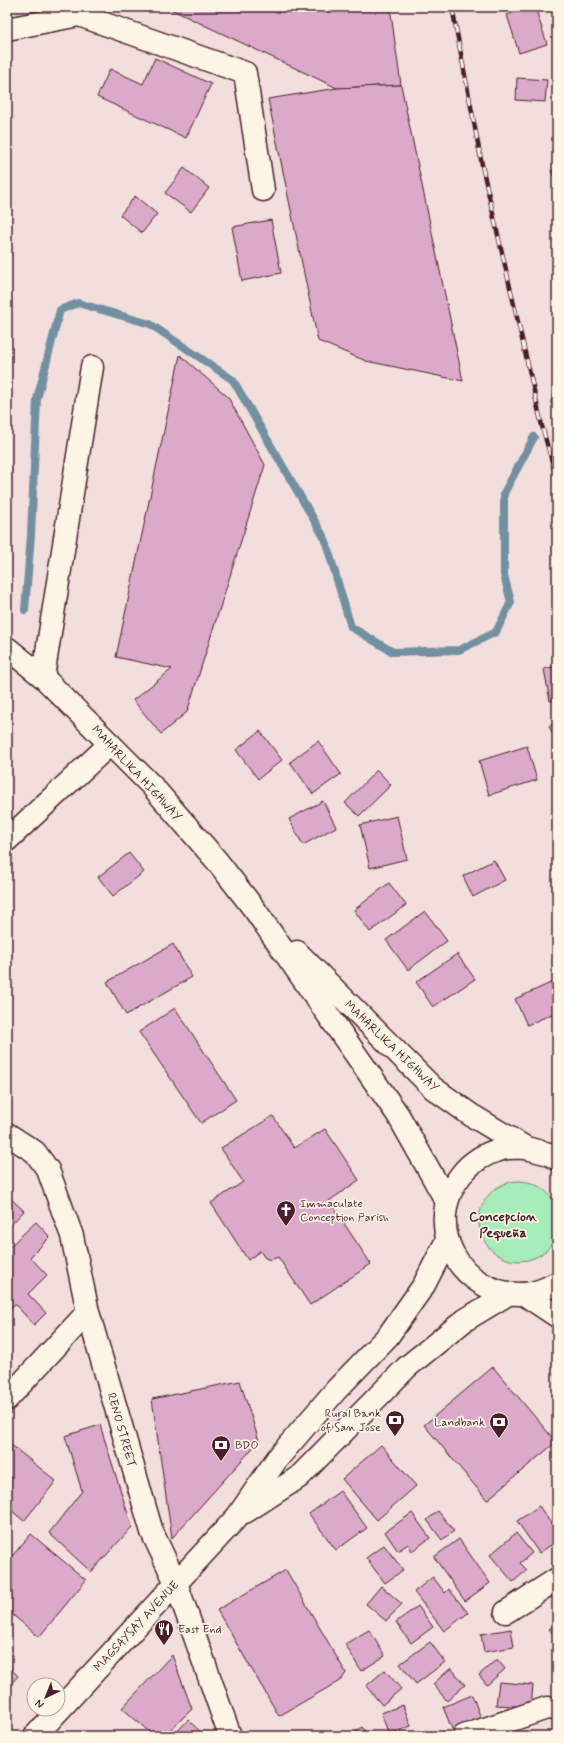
<svg xmlns="http://www.w3.org/2000/svg" width="564" height="1743" viewBox="0 0 564 1743" font-family="Mynerve,sans-serif">
  <rect width="100%" height="100%" fill="#f2dedd"/>
  <filter id="ink" filterUnits="userSpaceOnUse"><feTurbulence type="fractalNoise" baseFrequency=".025" numOctaves="2"/><feDisplacementMap in="SourceGraphic" scale="8" xChannelSelector="R" yChannelSelector="G"/><feConvolveMatrix kernelMatrix="1 2 1 2 8 2 1 2 1" color-interpolation-filters="sRGB"/></filter>
  <g filter="url(#ink)">
    <circle fill="#a7edb9" stroke="#788672" cx="519" cy="1221" r="40"/>
    <g fill="none" stroke-linecap="round" stroke-linejoin="round">
      <g stroke="#7390a1" stroke-width="8">
        <polyline points="554,402 557,396"/>
        <polyline points="25,610 31,535 37,399 60,310 78,303 150,324 233,380 325,539 351,627 393,652 459,650 496,632 511,602 504,575 504,493 534,437"/>
      </g>
    </g>
    <g fill="#dbaaca" stroke="#4a1f2b">
      <polygon points="166,7 390,7 401,85 337,88"/>
      <polygon points="530,7 535,7 547,44 519,53 507,15"/>
      <polygon points="155,58 211,84 186,138 97,97 110,69 143,84"/>
      <polygon points="517,78 547,80 545,102 516,100"/>
      <polygon points="401,85 463,381 366,361 318,341 268,99 337,88"/>
      <polygon points="184,168 209,188 191,212 165,193"/>
      <polygon points="557,169 557,183 551,171"/>
      <polygon points="135,196 157,214 142,233 120,215"/>
      <polygon points="271,220 281,273 242,281 232,227"/>
      <polygon points="180,355 228,397 265,465 187,712 161,734 133,700 172,669 116,657"/>
      <polygon points="557,666 557,699 550,701 544,669"/>
      <polygon points="557,722 557,743 549,726"/>
      <polygon points="260,731 282,760 258,779 236,750"/>
      <polygon points="318,741 341,774 313,794 290,762"/>
      <polygon points="527,746 537,780 489,795 479,761"/>
      <polygon points="377,770 391,785 359,816 345,803"/>
      <polygon points="323,801 336,827 303,845 289,819"/>
      <polygon points="397,816 407,859 370,868 360,825"/>
      <polygon points="129,853 144,872 113,896 98,877"/>
      <polygon points="494,860 505,880 473,897 463,876"/>
      <polygon points="389,883 406,905 370,932 354,910"/>
      <polygon points="425,911 447,941 408,970 386,940"/>
      <polygon points="173,944 192,977 126,1015 107,982"/>
      <polygon points="457,954 475,979 433,1007 416,982"/>
      <polygon points="553,982 557,991 557,1012 527,1025 515,999"/>
      <polygon points="175,1008 236,1100 201,1123 139,1032"/>
      <polygon points="273,1116 294,1148 325,1129 359,1180 329,1201 371,1264 310,1305 278,1257 271,1260 265,1258 260,1251 248,1260 211,1203 243,1182 221,1148"/>
      <polygon points="7,1195 24,1211 7,1229"/>
      <polygon points="36,1222 50,1237 30,1257 47,1275 28,1294 46,1313 34,1325 15,1304 7,1311 7,1249"/>
      <polygon points="493,1367 556,1442 487,1500 424,1425"/>
      <polygon points="240,1381 259,1441 172,1538 152,1399"/>
      <polygon points="100,1425 132,1527 91,1572 49,1533 82,1491 65,1436"/>
      <polygon points="10,1444 56,1481 24,1521 7,1507 7,1448"/>
      <polygon points="381,1445 416,1486 377,1520 342,1479"/>
      <polygon points="340,1491 367,1528 336,1550 309,1514"/>
      <polygon points="539,1506 557,1532 557,1541 539,1553 517,1521"/>
      <polygon points="438,1511 454,1531 442,1540 427,1520"/>
      <polygon points="412,1513 430,1538 412,1551 408,1544 398,1551 385,1532"/>
      <polygon points="516,1533 532,1553 520,1563 527,1570 513,1582 490,1555"/>
      <polygon points="31,1534 86,1580 39,1637 7,1610 7,1562"/>
      <polygon points="459,1539 490,1583 465,1601 434,1557"/>
      <polygon points="384,1545 403,1570 385,1583 366,1558"/>
      <polygon points="286,1570 346,1673 341,1680 279,1716 217,1610"/>
      <polygon points="433,1577 445,1593 449,1589 468,1613 444,1631 414,1592"/>
      <polygon points="381,1586 402,1604 386,1621 366,1604"/>
      <polygon points="418,1606 433,1627 411,1643 396,1622"/>
      <polygon points="557,1623 557,1638 549,1629"/>
      <polygon points="511,1629 514,1647 484,1652 481,1634"/>
      <polygon points="369,1630 385,1656 361,1671 345,1644"/>
      <polygon points="430,1642 445,1662 416,1684 400,1664"/>
      <polygon points="172,1655 192,1709 164,1736 154,1736 122,1708"/>
      <polygon points="497,1659 505,1669 487,1685 479,1675"/>
      <polygon points="7,1665 18,1676 7,1688"/>
      <polygon points="451,1668 465,1685 447,1701 433,1684"/>
      <polygon points="385,1670 401,1689 382,1705 366,1686"/>
      <polygon points="499,1682 533,1685 531,1707 496,1705"/>
      <polygon points="472,1695 481,1718 452,1729 443,1707"/>
      <polygon points="403,1705 411,1726 389,1735 381,1713"/>
      <polygon points="188,1720 204,1735 203,1736 173,1736"/>
      <polygon points="362,1727 369,1736 351,1736"/>
    </g>
    <g fill="none" stroke-linecap="round" stroke-linejoin="round">
      <defs>
        <g id="minor">
          <polyline points="7,29 79,15 245,73 263,190"/>
          <polyline points="43,677 92,367"/>
          <polyline points="7,840 110,744"/>
          <polyline points="7,1134 35,1152 48,1170 72,1236 88,1312 152,1532 176,1583 230,1736"/>
          <polyline points="7,1399 88,1312"/>
          <polyline points="506,1612 557,1579"/>
          <polyline points="464,1736 547,1708 557,1709"/>
        </g>
        <g id="major">
          <polyline points="7,648 43,677 152,786 217,861 255,910 398,1115 447,1202"/>
          <polyline points="297,952 433,1088 471,1115 526,1148 549,1154 557,1159"/>
          <path d="M526 1148C518 1148 509 1147 502 1149 486 1153 471 1162 461 1175 421 1225 460 1296 523 1294 535 1294 546 1289 557 1283"/>
          <polyline points="524,1294 557,1316"/>
          <polyline points="245,1512 299,1477 407,1367 465,1320 508,1294"/>
          <polyline points="35,1736 237,1517 277,1459 336,1390 388,1336 424,1285 447,1240"/>
        </g>
      </defs>
      <use href="#minor" stroke="#4a1f2b" stroke-width="25"/>
      <use href="#major" stroke="#4a1f2b" stroke-width="25"/>
      <use href="#minor" stroke="#fcf5e5" stroke-width="22"/>
      <use href="#major" stroke="#fcf5e5" stroke-width="22"/>
      <defs>
        <polyline id="rail" points="452,7 483,170 542,426 557,480"/>
      </defs>
      <use href="#rail" stroke="#4a1f2b" stroke-width="4.5"/>
      <use href="#rail" stroke="#fcf5e5" stroke-width="3" stroke-dasharray="9" stroke-linecap="butt"/>
    </g>
  </g>
  <defs>
    <symbol id="church-pin" viewBox="-11 -11 22 30"><path d="M0 17L-7.5 6A9.5 9.5 0 1 1 7.5 6Z" fill="#4a1f2b" stroke="#fcf5e5"/><path d="M-1.2-6h2.4v3.5h3.3v2.4h-3.3V6h-2.4V-.1h-3.3v-2.4h3.3Z" fill="#fff"/></symbol>
    <symbol id="bank-pin" viewBox="-11 -11 22 30"><path d="M0 17L-7.5 6A9.5 9.5 0 1 1 7.5 6Z" fill="#4a1f2b" stroke="#fcf5e5"/><path d="M-6-4H6V4H-6ZM0-2.3a2.3 2.3 0 1 0 0 4.6a2.3 2.3 0 1 0 0-4.6Z" fill="#fff"/></symbol>
    <symbol id="restaurant-pin" viewBox="-11 -11 22 30"><path d="M0 17L-7.5 6A9.5 9.5 0 1 1 7.5 6Z" fill="#4a1f2b" stroke="#fcf5e5"/><path d="M-5-6h1v4h1v-4h1v4h1v-4h1v5L-1.5 .5V6h-2V.5L-5-1ZM5-6V6H3V1.5H1.5Q1.5-4 5-6Z" fill="#fff"/></symbol>
  </defs>
  <g fill-rule="evenodd">
    <use href="#church-pin" x="275" y="1199" width="22" height="30"/>
    <use href="#bank-pin" x="384" y="1409" width="22" height="30"/>
    <use href="#bank-pin" x="488" y="1411" width="22" height="30"/>
    <use href="#bank-pin" x="210" y="1434" width="22" height="30"/>
    <use href="#restaurant-pin" x="153" y="1618" width="22" height="30"/>
  </g>
  <g text-anchor="middle" stroke-width="3.5" stroke-linejoin="round" paint-order="stroke">
    <g font-size="12" fill="#4a1f2b" stroke="#fcf5e5">
      <text transform="translate(137 773) rotate(47)" y="4">MAHARLIKA HIGHWAY</text>
      <text transform="translate(392 1046) rotate(44)" y="4">MAHARLIKA HIGHWAY</text>
      <text transform="translate(122 1430) rotate(74)" y="4">RENO STREET</text>
      <text transform="translate(136 1626) rotate(-47)" y="4">MAGSAYSAY AVENUE</text>
    </g>
    <g font-size="12" fill="#4a1f2b" stroke="#fcf5e5" text-anchor="start">
      <text x="300" y="1207">Immaculate<tspan x="300" dy="14">Conception Parish</tspan></text>
      <text x="381" y="1417" text-anchor="end">Rural Bank<tspan x="381" dy="14">of San Jose</tspan></text>
      <text x="485" y="1426" text-anchor="end">Landbank</text>
      <text x="235" y="1449">BDO</text>
      <text x="178" y="1633">East End</text>
    </g>
    <g font-size="14" font-weight="bold" fill="#4a1f2b" stroke="#fcf5e5">
      <text x="503" y="1221">Concepcion<tspan x="503" dy="16">Pequeña</tspan></text>
    </g>
  </g>
  <rect width="564" height="1743" fill="none" stroke="#fcf5e5" stroke-width="24"/>
  <rect x="12" y="12" width="540" height="1719" fill="none" stroke="#4a1f2b" stroke-width="1.5" filter="url(#ink)"/>
  <g transform="translate(46 1697) rotate(223)"><circle r="19" fill="#fcf5e5" stroke="#b59f9b"/>
  <path d="M0-3L7 15L0 10L-7 15Z" fill="#4a1f2b"/>
  <text y="-6" font-size="11" font-weight="bold" text-anchor="middle" fill="#4a1f2b">N</text>
  </g>
</svg>
